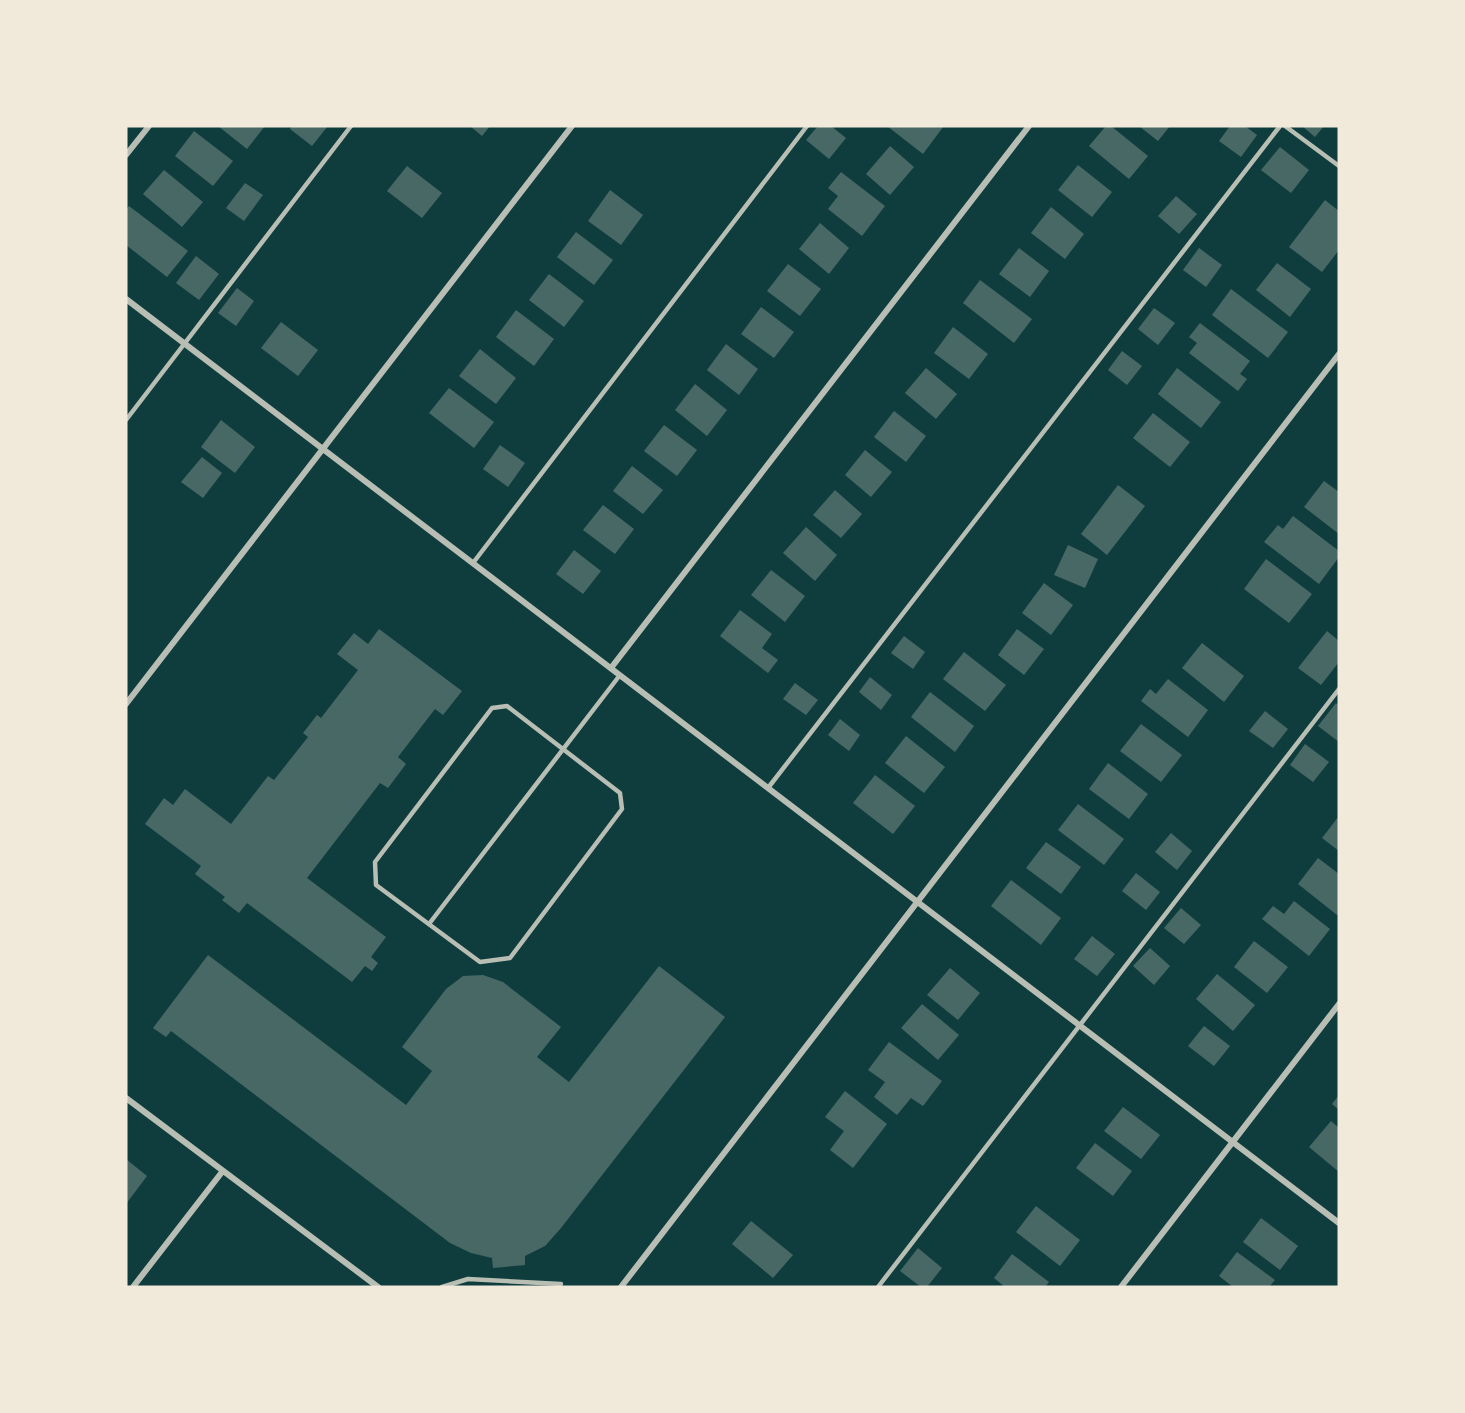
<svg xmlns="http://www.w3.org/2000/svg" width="1465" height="1413" viewBox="0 0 1465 1413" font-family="'Crimson Pro',serif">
  <rect width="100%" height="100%" fill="#0f3d3e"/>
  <g fill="#486865">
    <polygon points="218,126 265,126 247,149"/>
    <polygon points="292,126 326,126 327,127 312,146 290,129"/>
    <polygon points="470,126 490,126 482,136"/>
    <polygon points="818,126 831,126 846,138 829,159 806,140"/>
    <polygon points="887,126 941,126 943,127 923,154"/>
    <polygon points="1106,126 1111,126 1148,156 1129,179 1089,146"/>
    <polygon points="1139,126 1170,126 1158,141"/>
    <polygon points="1230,126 1245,126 1257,135 1241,157 1219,141"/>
    <polygon points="1302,126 1324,126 1315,137"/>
    <polygon points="194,131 233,161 213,186 175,156"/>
    <polygon points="890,146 914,167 890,195 866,174"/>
    <polygon points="1280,147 1309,170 1291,193 1261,170"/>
    <polygon points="1078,165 1112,192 1092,217 1058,190"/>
    <polygon points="407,166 442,193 422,218 387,191"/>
    <polygon points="164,170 203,202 182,227 143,194"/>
    <polygon points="841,172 885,206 862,236 828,209 838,196 828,188"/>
    <polygon points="245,183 263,195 244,221 226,208"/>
    <polygon points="610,190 643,215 621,245 588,221"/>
    <polygon points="1176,196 1197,214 1179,234 1158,216"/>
    <polygon points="1325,200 1339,211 1339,250 1322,272 1289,247"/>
    <polygon points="129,206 188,251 167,277 126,245 126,210"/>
    <polygon points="1051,207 1084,234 1065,259 1031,233"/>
    <polygon points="820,223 849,248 829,274 799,249"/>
    <polygon points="576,232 613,260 594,285 557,257"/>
    <polygon points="1019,248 1049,271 1030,297 999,274"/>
    <polygon points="1199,248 1222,265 1206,287 1183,270"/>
    <polygon points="196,256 219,274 199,300 176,283"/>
    <polygon points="1277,263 1311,289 1290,317 1256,290"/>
    <polygon points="788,264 821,289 800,316 767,291"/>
    <polygon points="549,274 584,301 564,327 529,300"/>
    <polygon points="980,280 1032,319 1014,343 963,303"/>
    <polygon points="237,288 254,301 236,326 218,313"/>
    <polygon points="1231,289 1288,332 1268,358 1212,315"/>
    <polygon points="761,307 794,332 774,358 741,334"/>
    <polygon points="1154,308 1175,323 1158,345 1138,329"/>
    <polygon points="516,310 554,339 534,366 496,337"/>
    <polygon points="281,322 318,350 298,376 261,348"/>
    <polygon points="1200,323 1250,361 1240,374 1247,379 1238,391 1189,353 1197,343 1189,337"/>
    <polygon points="953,327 988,354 969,379 934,353"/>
    <polygon points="726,344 758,369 739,395 707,370"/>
    <polygon points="480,349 516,378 496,404 459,376"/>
    <polygon points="1122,351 1142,366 1127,385 1108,370"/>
    <polygon points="926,368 957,394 936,419 905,393"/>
    <polygon points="1177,368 1221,402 1201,428 1158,394"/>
    <polygon points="695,384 727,410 707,436 675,410"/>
    <polygon points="449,388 494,422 474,448 429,413"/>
    <polygon points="894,411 926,436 906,462 874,437"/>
    <polygon points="1153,413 1190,442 1170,467 1133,438"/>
    <polygon points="221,420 255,447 235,473 201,447"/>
    <polygon points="664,425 697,450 677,476 644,451"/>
    <polygon points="500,445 525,463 508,487 483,469"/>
    <polygon points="865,450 892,472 871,497 845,475"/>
    <polygon points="202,457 222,473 203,498 181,482"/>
    <polygon points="632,466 663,490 643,514 613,491"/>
    <polygon points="1324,481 1339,492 1339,534 1304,507"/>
    <polygon points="1118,485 1145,506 1107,555 1081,534"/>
    <polygon points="835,490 862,514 841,538 813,515"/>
    <polygon points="603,505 634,529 615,554 583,530"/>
    <polygon points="1293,516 1339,551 1339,557 1319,584 1264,542 1278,525 1283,529"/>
    <polygon points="806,527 837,555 815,581 783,553"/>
    <polygon points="1068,545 1098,559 1085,588 1054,575"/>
    <polygon points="574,550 601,571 583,594 556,574"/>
    <polygon points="1266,559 1312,594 1289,623 1244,589"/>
    <polygon points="771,570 805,596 785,622 751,595"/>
    <polygon points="1044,583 1073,605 1051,635 1022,613"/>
    <polygon points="740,610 772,634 762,648 778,660 768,673 720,636"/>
    <polygon points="379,629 462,691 443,715 435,709 398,757 406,764 388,788 380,783 307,878 386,937 371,957 378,963 372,971 365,966 352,982 247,903 239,913 222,900 225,897 195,874 201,866 145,824 164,798 173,805 185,789 231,824 268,776 274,780 308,737 303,733 317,715 321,718 358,670 337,654 354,633 368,644"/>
    <polygon points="1017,629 1044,649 1024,675 998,655"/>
    <polygon points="1327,631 1339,641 1339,662 1321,685 1298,668"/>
    <polygon points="904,636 925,652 913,669 891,653"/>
    <polygon points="1202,643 1244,676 1224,702 1182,668"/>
    <polygon points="964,652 1006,685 985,711 943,679"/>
    <polygon points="870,677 892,695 881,710 859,692"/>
    <polygon points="1168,679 1208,710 1188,737 1141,701 1150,689 1156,694"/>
    <polygon points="795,683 818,700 806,715 783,699"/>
    <polygon points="930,692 974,726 955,752 911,717"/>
    <polygon points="1336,703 1339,706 1339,742 1318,726"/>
    <polygon points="1265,711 1288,729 1273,748 1249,731"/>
    <polygon points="840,719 860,735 849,751 828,735"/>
    <polygon points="1141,724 1182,755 1161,782 1120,751"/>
    <polygon points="906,736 945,767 924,793 885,763"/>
    <polygon points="1305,744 1329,762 1313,782 1290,765"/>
    <polygon points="1108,763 1148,794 1129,819 1089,789"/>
    <polygon points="875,775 915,806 893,834 853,803"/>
    <polygon points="1078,804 1124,839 1104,865 1058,830"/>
    <polygon points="1339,816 1339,851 1322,838"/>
    <polygon points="1171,833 1192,851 1177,870 1155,852"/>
    <polygon points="1046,842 1081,867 1061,894 1026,868"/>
    <polygon points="1318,858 1339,874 1339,913 1337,915 1298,884"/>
    <polygon points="1136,873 1160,892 1146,910 1122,891"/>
    <polygon points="1011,880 1061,918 1041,945 991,906"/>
    <polygon points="1294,901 1330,929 1309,956 1262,919 1273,906 1284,914"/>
    <polygon points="1181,908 1201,925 1184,944 1164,928"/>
    <polygon points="1092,936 1115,954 1097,976 1074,959"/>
    <polygon points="1254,941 1288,967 1267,993 1234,967"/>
    <polygon points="1150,948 1170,966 1154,985 1133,966"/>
    <polygon points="208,955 406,1105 432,1071 402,1047 446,989 463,976 483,975 503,982 561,1027 537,1057 569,1082 659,966 725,1017 561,1228 545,1246 525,1256 525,1265 493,1268 492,1258 471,1253 450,1243 171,1031 166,1037 153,1028"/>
    <polygon points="950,968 980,993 958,1020 927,995"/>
    <polygon points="1217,974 1255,1005 1233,1031 1196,999"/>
    <polygon points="922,1004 959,1035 938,1060 901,1028"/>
    <polygon points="1204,1026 1230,1046 1214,1066 1188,1046"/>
    <polygon points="889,1042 942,1081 923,1106 911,1098 897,1115 874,1097 885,1082 868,1070"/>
    <polygon points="845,1091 887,1124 853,1168 830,1150 844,1131 825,1117"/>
    <polygon points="1339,1095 1339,1110 1332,1104"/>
    <polygon points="1123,1107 1160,1135 1141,1159 1104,1131"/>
    <polygon points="1331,1121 1339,1128 1339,1172 1309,1147"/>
    <polygon points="1095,1143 1132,1171 1113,1196 1076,1168"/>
    <polygon points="126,1159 147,1176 126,1204"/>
    <polygon points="1036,1206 1080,1240 1060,1266 1016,1232"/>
    <polygon points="1261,1218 1298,1246 1280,1270 1243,1242"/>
    <polygon points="751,1221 793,1255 773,1278 732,1244"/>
    <polygon points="918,1248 942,1268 927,1287 921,1287 900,1271"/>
    <polygon points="1237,1252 1275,1280 1269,1287 1233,1287 1219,1276"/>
    <polygon points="1012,1254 1049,1282 1045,1287 1005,1287 994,1278"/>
  </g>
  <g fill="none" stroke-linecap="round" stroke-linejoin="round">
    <g stroke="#b8beb3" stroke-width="4.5">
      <polyline points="1285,126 1339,166"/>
      <polyline points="126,420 351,126"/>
      <polyline points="473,563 807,126"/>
      <polygon points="507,706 620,793 622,809 510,958 480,962 376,885 375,862 492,708"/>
      <polyline points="768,788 1280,126"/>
      <polyline points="429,924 620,675"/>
      <polyline points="442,1287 468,1279 561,1284"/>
      <polyline points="878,1287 1339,689"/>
    </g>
    <g stroke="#b8beb3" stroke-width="6">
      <polyline points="126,155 149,126"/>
      <polyline points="126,299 1339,1223"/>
      <polyline points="611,668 1029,126"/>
      <polyline points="126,704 572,126"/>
      <polyline points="126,1098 378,1287"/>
      <polyline points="133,1287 222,1172"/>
      <polyline points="621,1287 1339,354"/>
      <polyline points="1121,1287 1339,1004"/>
    </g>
  </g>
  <rect width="1465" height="1413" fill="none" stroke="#f1e9da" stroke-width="255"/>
</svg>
